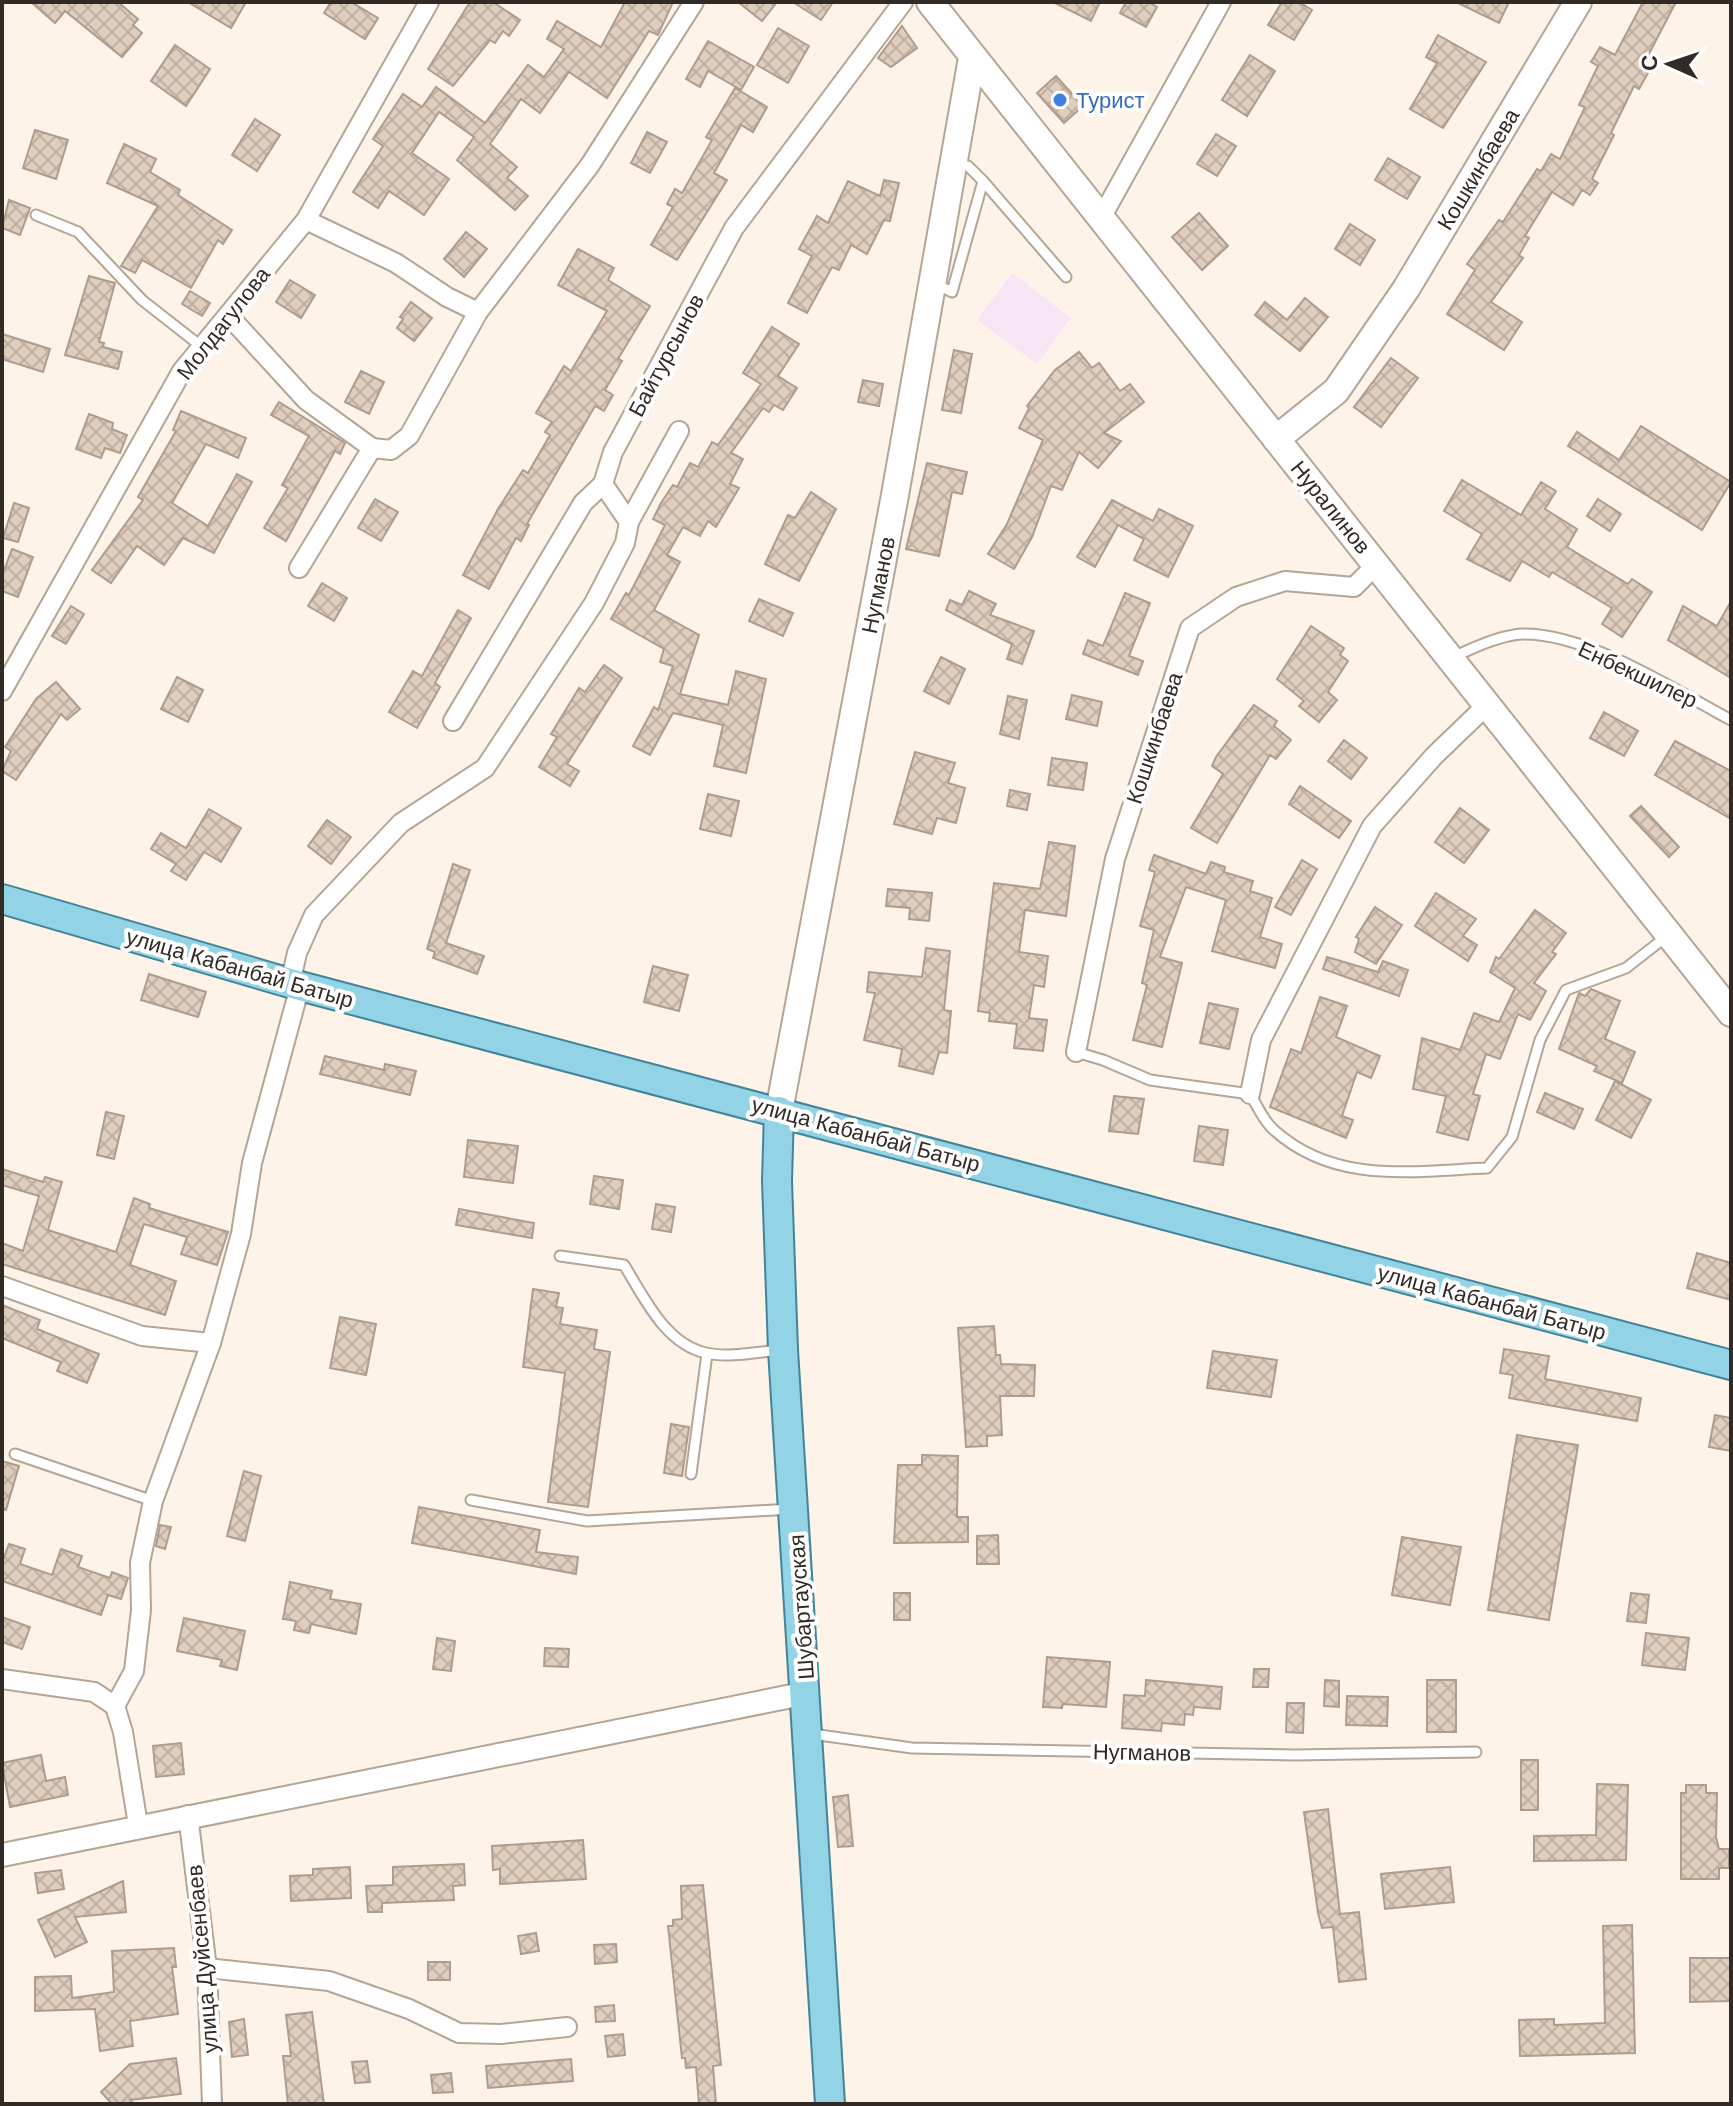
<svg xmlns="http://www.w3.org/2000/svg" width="1733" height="2106" viewBox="0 0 1733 2106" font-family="Arial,sans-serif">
  <defs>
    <pattern id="building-cross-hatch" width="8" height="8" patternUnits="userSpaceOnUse" patternTransform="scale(2)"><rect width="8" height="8" fill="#dfcdbd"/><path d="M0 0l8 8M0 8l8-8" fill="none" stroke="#c0b0a2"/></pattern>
  </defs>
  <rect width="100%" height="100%" fill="#fef3e9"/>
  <polygon fill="#f7e4f5" points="1012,273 1071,318 1037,364 977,320"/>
  <g fill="url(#building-cross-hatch)" stroke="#ae9d8e" stroke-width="2">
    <polygon points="31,2 118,2 138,19 133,25 142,33 122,57 65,11 55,23"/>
    <polygon points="188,2 246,2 231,28"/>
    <polygon points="331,2 351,2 378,18 365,39 324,13"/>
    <polygon points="470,2 493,2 520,20 509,36 503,31 495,43 490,40 453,86 428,69"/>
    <polygon points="625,2 673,2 658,35 649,31 607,98 569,72 540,113 521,99 490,144 517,167 507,178 528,196 515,210 457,160 474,137 439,112 412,153 449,179 424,215 389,191 378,208 353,192 383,146 373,139 403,94 422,107 436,87 485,123 528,65 544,77 564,49 547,39 557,21 601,47"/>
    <polygon points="738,2 777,2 762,21"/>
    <polygon points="793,2 833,2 821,20"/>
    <polygon points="1053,2 1100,2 1091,21"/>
    <polygon points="1126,2 1148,2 1157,7 1146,27 1120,13"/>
    <polygon points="1282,2 1299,2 1312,10 1294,40 1268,25"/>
    <polygon points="1456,2 1509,2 1499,23"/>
    <polygon points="1643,2 1676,2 1641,69 1648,73 1639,89 1634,86 1611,133 1614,135 1592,179 1598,183 1590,195 1582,190 1573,205 1552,192 1525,236 1529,238 1519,255 1523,258 1491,302 1522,322 1504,350 1447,314 1475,270 1467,264 1499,220 1503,222 1537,169 1541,171 1551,154 1560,159 1585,107 1579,105 1598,66 1591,62 1600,47 1615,55"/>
    <polygon points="902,26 917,48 891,67 878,58"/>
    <polygon points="778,28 809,46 788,83 757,65"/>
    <polygon points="1438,35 1486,62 1443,128 1410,109 1437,63 1426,57"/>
    <polygon points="708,41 754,67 741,90 708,71 700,87 686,79"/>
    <polygon points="175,45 210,69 186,106 151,81"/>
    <polygon points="1250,55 1275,71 1247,116 1222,100"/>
    <polygon points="1056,76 1083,106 1064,123 1037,93"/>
    <polygon points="735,88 767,107 753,132 741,125 714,173 727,180 677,260 651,245 673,207 667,204 675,189 682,193 712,140 706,137"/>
    <polygon points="255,119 280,135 257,171 232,155"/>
    <polygon points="35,130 68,140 56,179 23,168"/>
    <polygon points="647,132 667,142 650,173 631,163"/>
    <polygon points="1216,134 1236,146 1217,176 1197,164"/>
    <polygon points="124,144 156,159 150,172 180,190 178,195 232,230 223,244 218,240 191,288 142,260 135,273 121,266 158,206 107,183"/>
    <polygon points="1388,158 1420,177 1407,199 1375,180"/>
    <polygon points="884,180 899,183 890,221 884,220 867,254 851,245 839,270 832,267 807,313 788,303 812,256 799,249 817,216 828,223 848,181 880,196"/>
    <polygon points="9,200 30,208 20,235 2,228"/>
    <polygon points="1199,213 1228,246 1202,270 1172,237"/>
    <polygon points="1350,224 1375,240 1360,265 1335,249"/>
    <polygon points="466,232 487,249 464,277 444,259"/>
    <polygon points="578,249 614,268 608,280 650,306 618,359 622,361 605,390 613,395 604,411 595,406 527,524 529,525 521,541 516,538 489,589 463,575 498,509 523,470 528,473 550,435 545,432 552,422 536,413 564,366 571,371 607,311 558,285"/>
    <polygon points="89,276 115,283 99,342 104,343 103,347 122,352 118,369 65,355"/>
    <polygon points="290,280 315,295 301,318 276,302"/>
    <polygon points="190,291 210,303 202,316 182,304"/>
    <polygon points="1305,298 1328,317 1300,351 1255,315 1265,302 1287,320"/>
    <polygon points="411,302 432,318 414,341 397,328 403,319 400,317"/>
    <polygon points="772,327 799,344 778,376 797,388 783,410 774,405 769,412 763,408 731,453 743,459 730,484 739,488 716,527 708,521 700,536 683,527 667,555 680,562 654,610 699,635 680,694 728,705 736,671 766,679 746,773 714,766 723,725 673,713 650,755 633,746 654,707 658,710 673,666 660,662 664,649 611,619 626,593 629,595 665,525 653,519 661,503 673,485 677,487 690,463 698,467 712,442 718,445 761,384 743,373"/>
    <polygon points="2,334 50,349 43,372 2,359"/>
    <polygon points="954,350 972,354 961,413 942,410"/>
    <polygon points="1079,352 1092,368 1099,363 1120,391 1130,384 1144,402 1104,433 1121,441 1098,468 1079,452 1062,490 1051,486 1032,537 1014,569 988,554 1007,524 1043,440 1019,428 1029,408 1027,406 1055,370"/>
    <polygon points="1391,358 1418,378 1381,427 1354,407"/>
    <polygon points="361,371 384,382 369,414 345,402"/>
    <polygon points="863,380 883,384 879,406 858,402"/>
    <polygon points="279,402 345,443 340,454 335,451 286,541 264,528 288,488 282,485 309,436 271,415"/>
    <polygon points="181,411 246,438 238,458 206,444 172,503 208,526 237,474 252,482 214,553 183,538 164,565 137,546 111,583 92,570 143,500 138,497 176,431 173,430"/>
    <polygon points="89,414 113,423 112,429 127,435 120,453 105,448 101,458 76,449"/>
    <polygon points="1641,426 1731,482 1702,530 1568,446 1577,432 1619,460"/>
    <polygon points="927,463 967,472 962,494 952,492 939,556 906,549"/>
    <polygon points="1462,480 1521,515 1541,482 1556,491 1545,509 1577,529 1567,547 1628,584 1632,579 1652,592 1622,637 1602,624 1612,608 1552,572 1549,577 1522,561 1510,581 1467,559 1482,534 1444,511"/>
    <polygon points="811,492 836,509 799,581 765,564 788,515 795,518"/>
    <polygon points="375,499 398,512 381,541 358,528"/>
    <polygon points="1598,499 1621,514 1610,531 1587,516"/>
    <polygon points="1112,500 1153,521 1159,509 1193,526 1168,577 1134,560 1144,539 1118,525 1095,567 1077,557"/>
    <polygon points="14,503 29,508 18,542 3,538"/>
    <polygon points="12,549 33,557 18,597 2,591 2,576"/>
    <polygon points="322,583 347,598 334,621 308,606"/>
    <polygon points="969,591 996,604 990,615 1034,631 1022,664 1007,659 1012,644 946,610 950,600 962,605"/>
    <polygon points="1125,593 1150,603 1129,656 1143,661 1138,675 1083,654 1088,640 1103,646"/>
    <polygon points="759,599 793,613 783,636 749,621"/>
    <polygon points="1731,601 1731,678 1668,640 1683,606 1717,626"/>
    <polygon points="71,606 84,614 66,644 52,636"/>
    <polygon points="458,610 471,618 435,683 440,687 417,728 389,712 413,671 422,676"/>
    <polygon points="1311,626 1344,648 1340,655 1348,661 1328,692 1337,700 1319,722 1299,706 1304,701 1277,679"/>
    <polygon points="941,657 965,669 949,704 924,691"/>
    <polygon points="604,665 622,678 567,764 579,771 570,786 539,767 557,737 551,734 579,688 585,692"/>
    <polygon points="177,677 203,690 188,722 161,709"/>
    <polygon points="56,682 80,709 67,720 61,714 16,780 2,771 11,751 5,747 36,699"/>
    <polygon points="1072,695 1102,702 1097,726 1066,719"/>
    <polygon points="1008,696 1027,700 1019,739 1000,734"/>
    <polygon points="1254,705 1277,721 1274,726 1291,740 1276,759 1270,755 1217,843 1191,828 1223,774 1212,766 1216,757"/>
    <polygon points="1604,712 1638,731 1624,756 1590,738"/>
    <polygon points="1344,740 1367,758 1351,779 1328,761"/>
    <polygon points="1675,741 1731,771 1731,819 1655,775"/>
    <polygon points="915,752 955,763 948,783 965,788 956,823 937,818 932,834 894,824"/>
    <polygon points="1052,758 1087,763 1083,790 1048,785"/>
    <polygon points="1300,786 1351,821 1339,838 1289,804"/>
    <polygon points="1010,790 1030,794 1027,810 1007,806"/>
    <polygon points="708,794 739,801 731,836 700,829"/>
    <polygon points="1641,806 1679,847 1669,857 1630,816"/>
    <polygon points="1460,808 1489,830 1464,863 1435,842"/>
    <polygon points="209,809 241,828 221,862 204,852 186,880 171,871 176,864 151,849 161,833 186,848"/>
    <polygon points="327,820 351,837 331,864 308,846"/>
    <polygon points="1049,842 1075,846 1066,916 1025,910 1019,952 1048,956 1044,987 1034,985 1029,1018 1047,1020 1043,1051 1014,1048 1017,1024 989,1021 990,1013 978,1011 994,883 1040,889"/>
    <polygon points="1154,855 1206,874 1211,862 1225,867 1224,872 1253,881 1250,891 1272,898 1260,937 1282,944 1275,968 1212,951 1226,900 1186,887 1160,957 1182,963 1162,1047 1133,1040 1147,985 1142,983 1154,930 1140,926 1155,872 1149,870"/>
    <polygon points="1302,860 1317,869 1291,915 1275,907"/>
    <polygon points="453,864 470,870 446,943 484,956 477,974 433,958 435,952 427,949"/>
    <polygon points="888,889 932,893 929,921 909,919 910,908 886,906"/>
    <polygon points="1436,893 1476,919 1463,936 1477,945 1468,961 1415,926"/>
    <polygon points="1375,907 1402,925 1376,964 1355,952 1359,939 1356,937"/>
    <polygon points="1535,910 1566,933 1552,952 1556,954 1534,983 1546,991 1530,1020 1518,1014 1500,1059 1486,1054 1473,1094 1480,1096 1468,1140 1437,1132 1446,1096 1413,1089 1422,1038 1460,1050 1474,1013 1499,1022 1515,988 1490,972 1496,957 1499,959"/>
    <polygon points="926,948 950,951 944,1010 951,1011 947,1053 939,1052 933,1074 899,1066 902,1049 864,1040 875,993 867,992 869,972 922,977"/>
    <polygon points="1327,957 1378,972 1383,961 1408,970 1399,996 1323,969"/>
    <polygon points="653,966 688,975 679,1011 644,1002"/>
    <polygon points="149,974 206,992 198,1017 141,1000"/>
    <polygon points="1591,989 1620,1001 1605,1039 1635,1052 1622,1083 1594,1071 1597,1066 1559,1049 1579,993 1585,996"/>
    <polygon points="1320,997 1347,1006 1336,1037 1380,1056 1371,1078 1357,1072 1342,1116 1353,1120 1346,1138 1270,1107 1291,1049 1301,1053"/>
    <polygon points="1209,1003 1238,1009 1229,1049 1200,1043"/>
    <polygon points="325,1056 384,1070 385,1064 416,1071 410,1095 320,1074"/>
    <polygon points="1615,1081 1651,1100 1631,1138 1596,1120"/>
    <polygon points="1545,1093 1583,1109 1574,1129 1537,1112"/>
    <polygon points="1114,1096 1144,1099 1138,1134 1109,1131"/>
    <polygon points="106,1112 124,1116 114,1159 97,1155"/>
    <polygon points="1199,1126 1228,1130 1223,1165 1194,1161"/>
    <polygon points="468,1140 518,1146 513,1183 464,1177"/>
    <polygon points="2,1169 43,1182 45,1177 62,1182 48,1230 116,1252 134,1198 150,1204 149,1208 228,1232 217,1265 181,1254 187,1237 144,1224 130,1265 176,1281 165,1315 2,1264 2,1243 23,1251 39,1196 2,1185"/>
    <polygon points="594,1176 623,1180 619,1209 590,1204"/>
    <polygon points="656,1204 675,1207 671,1232 652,1229"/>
    <polygon points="459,1209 534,1223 532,1238 456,1225"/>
    <polygon points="1697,1253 1731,1263 1731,1300 1687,1288"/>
    <polygon points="533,1289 559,1293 556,1307 563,1308 560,1324 597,1330 594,1349 610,1352 588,1507 548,1502 565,1373 523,1367"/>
    <polygon points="2,1305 40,1320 37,1329 99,1354 87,1383 57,1371 61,1362 2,1338"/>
    <polygon points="340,1317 376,1324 366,1375 330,1368"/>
    <polygon points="994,1326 996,1355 1000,1355 1001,1364 1035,1365 1034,1396 1000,1396 1002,1435 987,1436 987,1446 966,1447 958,1328"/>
    <polygon points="1504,1349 1549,1356 1545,1379 1641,1398 1637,1421 1509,1398 1513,1375 1500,1373"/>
    <polygon points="1213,1351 1277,1360 1271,1397 1207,1388"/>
    <polygon points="1715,1415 1731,1418 1731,1451 1709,1447"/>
    <polygon points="671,1424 689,1427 682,1476 664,1473"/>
    <polygon points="1517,1435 1578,1445 1549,1620 1488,1610"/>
    <polygon points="922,1455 958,1456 957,1517 968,1517 968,1542 894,1543 898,1465 922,1465"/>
    <polygon points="2,1461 19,1466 6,1510 2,1509"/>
    <polygon points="244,1471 261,1476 245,1541 227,1536"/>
    <polygon points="419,1507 540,1530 536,1552 578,1557 576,1574 412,1543"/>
    <polygon points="160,1525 171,1527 165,1549 156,1546"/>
    <polygon points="998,1535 999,1564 977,1564 977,1536"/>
    <polygon points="1402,1537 1461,1547 1450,1605 1392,1595"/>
    <polygon points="9,1544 25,1549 20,1564 52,1575 61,1549 82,1556 78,1567 110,1578 112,1572 128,1578 121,1599 108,1595 101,1615 2,1581 2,1563"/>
    <polygon points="290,1582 332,1591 330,1599 361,1604 356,1634 311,1624 309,1633 294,1630 296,1621 283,1619"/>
    <rect x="894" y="1593" width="16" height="27"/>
    <polygon points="1631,1593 1649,1595 1646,1623 1627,1621"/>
    <polygon points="2,1617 30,1627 22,1649 2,1642"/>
    <polygon points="184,1618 245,1631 237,1670 220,1666 222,1660 177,1651"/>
    <polygon points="1646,1633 1689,1638 1685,1670 1642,1665"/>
    <polygon points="437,1638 455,1641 451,1671 433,1669"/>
    <polygon points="545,1648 569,1649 568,1667 544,1666"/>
    <polygon points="1047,1657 1110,1662 1106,1707 1063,1704 1062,1708 1043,1707"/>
    <polygon points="1254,1669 1269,1669 1268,1687 1253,1687"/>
    <polygon points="1146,1680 1222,1687 1220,1709 1194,1707 1193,1715 1185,1714 1184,1725 1162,1723 1161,1731 1122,1728 1124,1695 1145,1696"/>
    <polygon points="1325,1680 1339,1681 1339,1707 1324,1706"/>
    <rect x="1427" y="1680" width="29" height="52"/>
    <polygon points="1347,1696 1388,1697 1387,1726 1346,1725"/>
    <polygon points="1287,1703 1304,1703 1303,1733 1286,1732"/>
    <polygon points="181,1743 184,1774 156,1777 153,1746"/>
    <polygon points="41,1755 46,1781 65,1777 68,1795 10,1807 2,1763"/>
    <rect x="1521" y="1760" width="17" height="50"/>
    <polygon points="1597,1784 1628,1785 1626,1860 1534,1861 1534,1836 1596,1835"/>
    <polygon points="1686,1785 1706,1785 1706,1793 1717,1793 1716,1837 1719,1849 1729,1849 1729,1868 1719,1868 1719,1879 1681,1879 1681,1793 1686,1793"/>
    <polygon points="848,1795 853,1846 838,1847 833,1797"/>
    <polygon points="1328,1809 1340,1914 1359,1912 1366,1979 1339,1982 1333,1927 1322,1928 1318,1913 1304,1812"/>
    <polygon points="583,1840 586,1879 500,1884 500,1869 493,1870 492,1846"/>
    <polygon points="464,1864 465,1885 453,1886 454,1900 382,1903 382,1912 368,1912 366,1886 393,1885 393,1867"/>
    <polygon points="350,1867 351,1898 291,1901 290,1876 313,1875 313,1869"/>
    <polygon points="1450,1867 1454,1902 1385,1909 1381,1874"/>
    <polygon points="61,1870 64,1889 38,1893 35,1873"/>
    <polygon points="123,1881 126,1912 75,1917 87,1942 55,1957 38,1920"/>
    <polygon points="703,1885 721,2065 713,2066 716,2104 699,2104 696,2067 686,2068 685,2058 682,2058 668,1926 673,1926 673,1920 682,1919 681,1886"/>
    <polygon points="1632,1925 1635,2053 1520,2056 1519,2020 1554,2019 1554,2025 1605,2023 1603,1926"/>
    <polygon points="536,1933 539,1951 521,1954 518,1936"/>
    <polygon points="616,1944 617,1962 595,1964 594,1945"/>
    <polygon points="174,1948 176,1967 172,1967 178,2014 130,2021 133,2046 100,2051 95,2009 35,2011 35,1977 71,1976 72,1998 114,1992 112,1951"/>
    <polygon points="1690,1958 1731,1958 1731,2001 1690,2002"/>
    <rect x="428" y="1962" width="22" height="18"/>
    <polygon points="614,2005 615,2021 596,2022 595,2007"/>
    <polygon points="312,2012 324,2104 288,2104 283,2056 291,2056 286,2015"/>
    <polygon points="244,2019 248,2055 232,2057 229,2022"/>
    <polygon points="623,2034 625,2055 608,2057 605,2036"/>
    <polygon points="176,2058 181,2094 130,2100 134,2104 112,2104 101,2092 130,2064"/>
    <polygon points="571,2059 573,2081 488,2088 486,2066"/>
    <polygon points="367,2061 370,2082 355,2083 352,2062"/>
    <polygon points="451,2073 453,2092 433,2093 431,2075"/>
  </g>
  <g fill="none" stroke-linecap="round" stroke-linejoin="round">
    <defs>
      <g id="service">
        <polyline points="983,181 1066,277"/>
        <polyline points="36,215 78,232 142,300 202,347"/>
        <polyline points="934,283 952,292 983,181 968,166 956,163"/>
        <path d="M1454 657C1474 647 1500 635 1523 634 1587 633 1675 690 1731 720"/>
        <path d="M1076 1052 1103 1060 1150 1080 1250 1094C1257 1105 1264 1122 1274 1130 1335 1185 1413 1171 1487 1168L1512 1137 1540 1040 1566 990 1626 968 1667 936"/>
        <path d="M560 1256 624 1265C644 1297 665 1344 706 1353 728 1358 757 1352 780 1350"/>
        <polyline points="15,1454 153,1501"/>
        <polyline points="691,1474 707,1354"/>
        <polyline points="471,1500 587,1521 791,1509"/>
        <polyline points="812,1734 912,1748 1295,1755 1476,1752"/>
      </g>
      <g id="minor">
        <polyline points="306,220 396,263 447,297 478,312"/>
        <polyline points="1100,220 1221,2"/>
        <polyline points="229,316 306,400 372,448"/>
        <polyline points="629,522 679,431"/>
        <polyline points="299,568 372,448 391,450 409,436 478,312 590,165 694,2"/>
        <polyline points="2,691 182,371 306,220 429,2"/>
        <polyline points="453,721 583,503 603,484 613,452 734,228 903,2"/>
        <polyline points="290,984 297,953 314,915 401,823 485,768 594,603 625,543 629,522 603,484"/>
        <polyline points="1076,1052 1115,859 1190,628 1236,597 1285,581 1354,587 1376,565"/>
        <polyline points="1250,1094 1261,1040 1372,826 1434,756 1487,705"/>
        <polyline points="2,1286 142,1336 211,1343"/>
        <polyline points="2,1679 94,1692 115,1706 123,1732 138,1825"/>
        <polyline points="115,1706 134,1671 141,1610 140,1563 153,1501 211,1343 241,1234 252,1163 300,986"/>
        <polyline points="188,1815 207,1968 212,2104"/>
        <polyline points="207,1968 329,1981 409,2009 459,2033 501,2034 567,2027"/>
      </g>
      <polyline id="tertiary" points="2,1855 807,1693"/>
      <g id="secondary">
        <polyline points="930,2 1731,1013"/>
        <polyline points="1276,439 1336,391 1406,289 1578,2"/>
        <polyline points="779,1111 895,495 972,58"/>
      </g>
      <g id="primary">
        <polyline points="2,899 300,986 1731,1365"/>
        <polyline points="779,1111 777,1181 783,1350 830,2104"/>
      </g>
    </defs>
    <use href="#service" stroke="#b5a595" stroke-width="13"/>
    <use href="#minor" stroke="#b5a595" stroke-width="22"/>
    <use href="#tertiary" stroke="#b5a595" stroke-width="26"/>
    <use href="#secondary" stroke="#b5a595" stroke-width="30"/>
    <use href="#primary" stroke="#428598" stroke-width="32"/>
    <use href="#service" stroke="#fff" stroke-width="9"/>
    <use href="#minor" stroke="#fff" stroke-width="18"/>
    <use href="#tertiary" stroke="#fff" stroke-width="22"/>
    <use href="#secondary" stroke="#fff" stroke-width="26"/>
    <use href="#primary" stroke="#92d3e6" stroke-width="28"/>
  </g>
  <circle fill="#3f7fe0" stroke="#fff" stroke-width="3" cx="1060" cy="100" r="8"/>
  <g text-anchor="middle" stroke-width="8" stroke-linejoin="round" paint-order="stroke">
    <g font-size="22" fill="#366cbe" stroke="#fff" text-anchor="start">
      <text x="1076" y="108">Турист</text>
    </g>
    <g font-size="22" fill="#322b25" stroke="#fff">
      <text transform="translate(1478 169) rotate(-59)" y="8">Кошкинбаева</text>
      <text transform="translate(223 323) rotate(-52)" y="8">Молдагулова</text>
      <text transform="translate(666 355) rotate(-62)" y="8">Байтурсынов</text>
      <text transform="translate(1331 507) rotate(51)" y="8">Нуралинов</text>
      <text transform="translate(878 585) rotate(-79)" y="8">Нугманов</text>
      <text transform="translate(1638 674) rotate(25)" y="8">Енбекшилер</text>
      <text transform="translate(1154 738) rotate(-72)" y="8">Кошкинбаева</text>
      <text transform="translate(240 968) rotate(16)" y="8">улица Кабанбай Батыр</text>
      <text transform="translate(866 1134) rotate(15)" y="8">улица Кабанбай Батыр</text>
      <text transform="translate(1492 1302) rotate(15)" y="8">улица Кабанбай Батыр</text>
      <text transform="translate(801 1607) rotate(-94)" y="8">Шубартауская</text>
      <text transform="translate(1142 1752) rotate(1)" y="8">Нугманов</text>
      <text transform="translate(202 1959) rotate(-95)" y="8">улица Дуйсенбаев</text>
    </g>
  </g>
  <rect width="1733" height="2106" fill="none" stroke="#322b25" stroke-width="8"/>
  <g transform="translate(1669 64) rotate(273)" stroke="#ffffff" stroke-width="6" paint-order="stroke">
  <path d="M0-6L14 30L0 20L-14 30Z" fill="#322b25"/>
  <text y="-12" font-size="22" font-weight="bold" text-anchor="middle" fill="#322b25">С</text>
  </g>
</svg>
